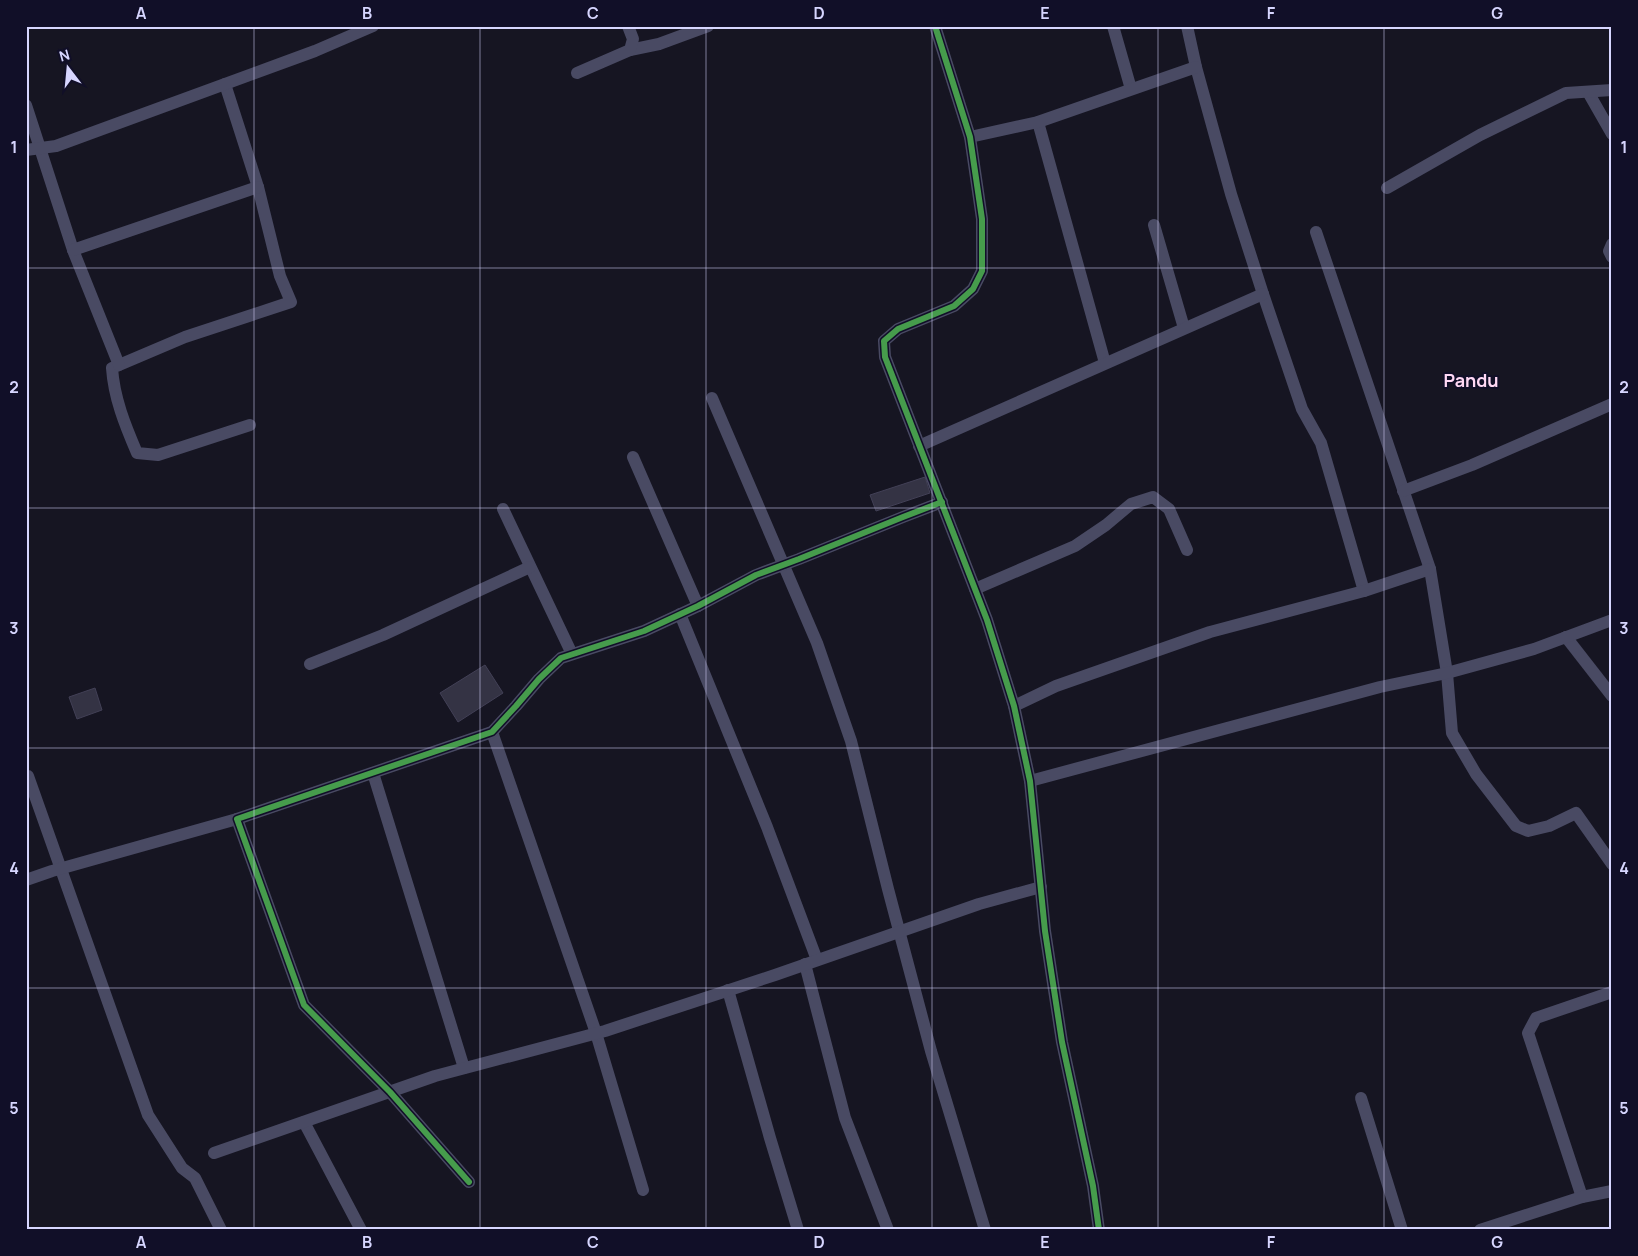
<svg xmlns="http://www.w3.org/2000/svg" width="1638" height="1256" viewBox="0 0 1638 1256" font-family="Manrope,sans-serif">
  <rect width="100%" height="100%" fill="#161522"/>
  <g fill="#343344" stroke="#424056">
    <polygon points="925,477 930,493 876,511 870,495"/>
    <polygon points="485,665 503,693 458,722 440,693"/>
    <polygon points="95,688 102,710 77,719 69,697"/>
  </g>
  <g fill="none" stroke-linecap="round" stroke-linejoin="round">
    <g stroke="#494a63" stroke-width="12">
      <polyline points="935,26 970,137 982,219 982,271 973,289 954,306 898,329 884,341 885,357 987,620 1014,706 1030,781 1045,931 1062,1042 1093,1186 1099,1230"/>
      <polyline points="1113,26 1131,89"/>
      <polyline points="1187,26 1196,67 1231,194 1263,294 1302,409 1321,443 1364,591"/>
      <polyline points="630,50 659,44 708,26"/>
      <polyline points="577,73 630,50 633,39 628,26"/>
      <path d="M225 84 258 187 280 276 291 302 185 337 112 368C114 398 125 425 137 453L158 455 250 425"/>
      <polyline points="1588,92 1612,134"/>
      <polyline points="26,105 73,250 119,365"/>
      <polyline points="1038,122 1105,363"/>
      <polyline points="970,137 1038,122 1196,67"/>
      <polyline points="26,150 56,146 315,51 373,26"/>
      <polyline points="1387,188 1480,135 1566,93 1612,90"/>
      <polyline points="1154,225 1184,328"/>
      <polyline points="1316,232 1430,569 1447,673 1452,733 1476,774 1516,826 1528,831 1549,826 1576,813 1612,864"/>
      <polyline points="1612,244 1609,251 1612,257"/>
      <polyline points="73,250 258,187"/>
      <polyline points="712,398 817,643 851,741 888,889 931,1051 985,1230"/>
      <polyline points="919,446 1263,294"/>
      <polyline points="633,457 698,606"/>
      <polyline points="1403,491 1472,465 1612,404"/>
      <polyline points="503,509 572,654"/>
      <polyline points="975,589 1075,546 1106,525 1131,504 1153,497 1169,509 1187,550"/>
      <polyline points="680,614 767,827 817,960"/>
      <polyline points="1566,637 1612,696"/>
      <polyline points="310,664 383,635 530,567"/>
      <polyline points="1014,706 1056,686 1210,632 1364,591 1430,569"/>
      <polyline points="492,732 596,1033 643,1190"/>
      <polyline points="373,773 464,1068"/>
      <polyline points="28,776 148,1115 182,1168 195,1178 221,1230"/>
      <polyline points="1030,781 1380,687 1447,673 1534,649 1612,620"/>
      <polyline points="26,880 52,871 237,819"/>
      <polyline points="805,964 845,1118 888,1230"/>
      <polyline points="728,990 770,1138 798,1230"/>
      <polyline points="1361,1098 1402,1230"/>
      <polyline points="304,1122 361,1230"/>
      <polyline points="214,1153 435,1076 605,1031 775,975 979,904 1041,887"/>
      <polyline points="469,1182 390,1092 304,1005 237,819 492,732 516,706 539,679 561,658 644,631 698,606 756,575 799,559 903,517 942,502"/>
      <polyline points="1582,1197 1528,1033 1536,1018 1612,992"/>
      <polyline points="1480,1230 1582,1197 1612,1191"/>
    </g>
    <defs>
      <g id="cycleway">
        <polyline points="935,26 970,137 982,219 982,271 973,289 954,306 898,329 884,341 885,357 987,620 1014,706 1030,781 1045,931 1062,1042 1093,1186 1099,1230"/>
        <polyline points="469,1182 390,1092 304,1005 237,819 492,732 516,706 539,679 561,658 644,631 698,606 756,575 799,559 903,517 942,502"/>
      </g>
    </defs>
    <use href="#cycleway" stroke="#110f28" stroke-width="9"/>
    <use href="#cycleway" stroke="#469c4c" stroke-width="6"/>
  </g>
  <path fill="none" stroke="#d7d6ff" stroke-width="1" stroke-opacity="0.55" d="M254 26V1230M480 26V1230M706 26V1230M932 26V1230M1158 26V1230M1384 26V1230M26 268H1612M26 508H1612M26 748H1612M26 988H1612"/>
  <g text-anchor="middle" stroke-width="4" stroke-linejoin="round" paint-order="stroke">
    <g font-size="18" font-weight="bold" fill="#ffd8f4" stroke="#110f28">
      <text x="1471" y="387">Pandu</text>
    </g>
  </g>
  <rect width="1638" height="1256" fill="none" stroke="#110f28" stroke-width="55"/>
  <g transform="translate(68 68) rotate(344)" stroke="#110f28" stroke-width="4" paint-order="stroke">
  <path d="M0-4L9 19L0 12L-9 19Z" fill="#d7d6ff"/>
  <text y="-8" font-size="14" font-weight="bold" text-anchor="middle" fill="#d7d6ff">N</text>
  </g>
  <rect x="28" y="28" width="1582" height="1200" fill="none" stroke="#d7d6ff" stroke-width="2"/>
  <g font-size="16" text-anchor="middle" font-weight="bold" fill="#d7d6ff">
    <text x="141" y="19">A</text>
    <text x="367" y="19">B</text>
    <text x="593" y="19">C</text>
    <text x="819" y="19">D</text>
    <text x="1045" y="19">E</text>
    <text x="1271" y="19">F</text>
    <text x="1497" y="19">G</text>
    <text x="14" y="153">1</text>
    <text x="1624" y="153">1</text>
    <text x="14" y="393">2</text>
    <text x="1624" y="393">2</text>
    <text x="14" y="634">3</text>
    <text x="1624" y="634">3</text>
    <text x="14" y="874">4</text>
    <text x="1624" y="874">4</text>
    <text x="14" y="1114">5</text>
    <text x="1624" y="1114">5</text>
    <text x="141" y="1248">A</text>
    <text x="367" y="1248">B</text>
    <text x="593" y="1248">C</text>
    <text x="819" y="1248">D</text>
    <text x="1045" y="1248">E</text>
    <text x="1271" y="1248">F</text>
    <text x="1497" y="1248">G</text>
  </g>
</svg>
